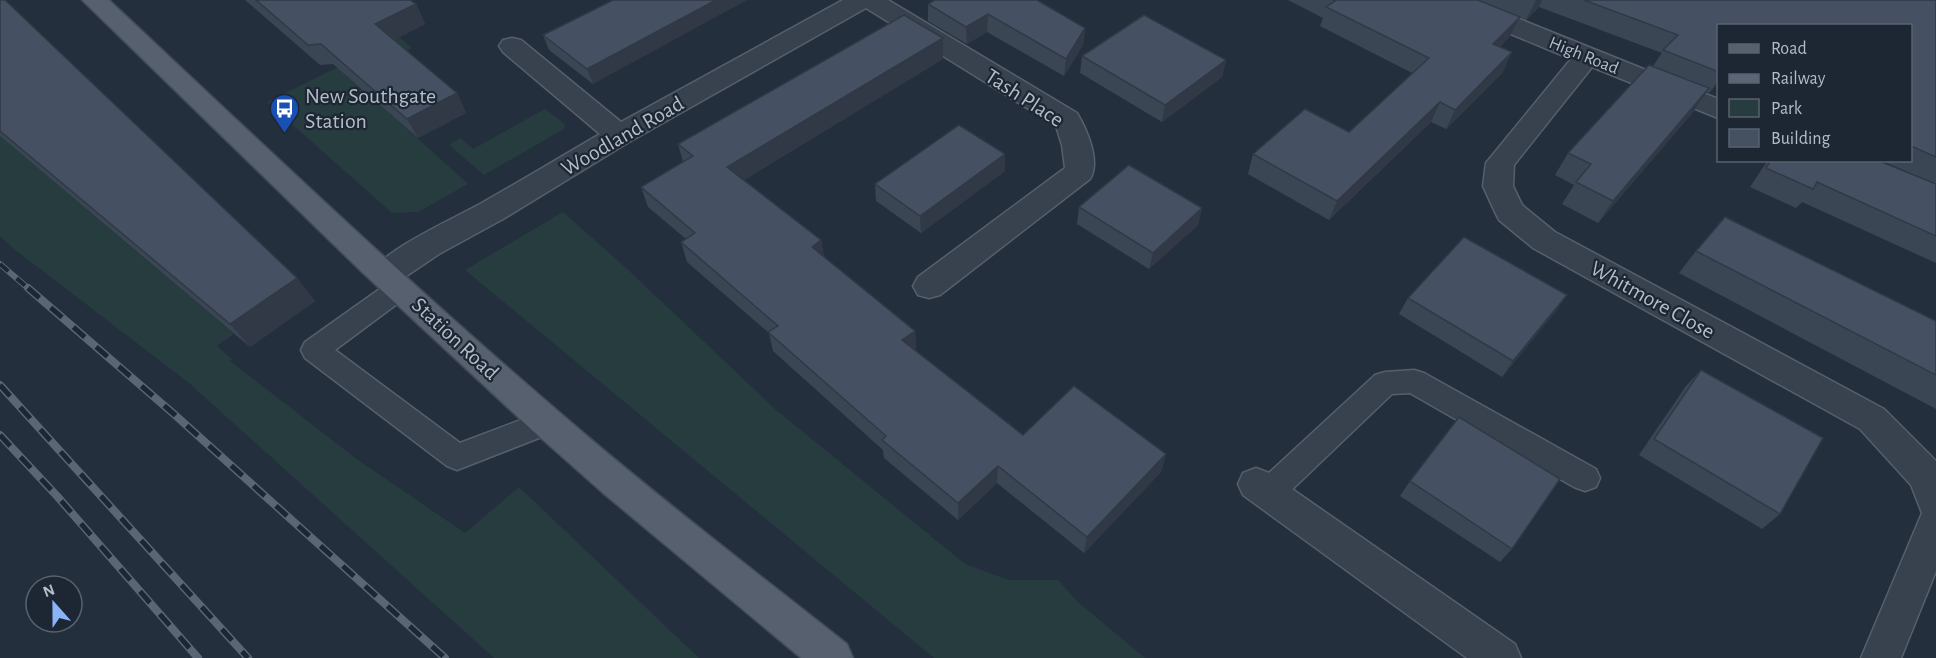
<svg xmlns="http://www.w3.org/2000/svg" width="1936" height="658" viewBox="0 0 1936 658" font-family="'Alegreya Sans',sans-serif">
  <rect width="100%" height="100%" fill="#242f3e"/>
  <g fill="#263c3f">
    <polygon points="399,37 412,48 351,78 468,184 418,212 392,213 267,102"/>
    <polygon points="545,109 565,124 564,129 484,175 449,145 460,138 473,149"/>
    <polygon points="0,136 234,334 217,346 232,359 230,361 358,460 465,533 519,487 699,658 494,658 189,383 14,249 0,236"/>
    <polygon points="563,212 625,267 775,409 965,564 1009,580 1058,580 1078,602 1145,658 934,658 465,270"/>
  </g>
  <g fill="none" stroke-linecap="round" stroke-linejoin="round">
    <defs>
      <g id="lane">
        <polygon points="400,278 409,281 413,288 409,295 335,350 460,443 547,410 557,413 561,422 557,431 457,470 447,466 305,358 301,350 305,342 391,281"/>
        <polygon points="1414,370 1424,373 1596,469 1600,478 1596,487 1585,491 1574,487 1410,393 1392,394 1279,502 1268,506 1257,502 1253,493 1257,484 1375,375 1385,372"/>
      </g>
      <g id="street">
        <path d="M843 0H888L1077 113C1087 130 1101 161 1090 179L940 295 929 298 918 295 913 286 918 277 1065 168 1062 145 1056 126 866 8 629 142 503 219 439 254 396 283 385 287 374 283 369 275C383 250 453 219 480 204 521 181 560 157 600 134L503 52 499 46 503 40 512 38 521 40 621 122Z"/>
        <polygon points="1437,0 1472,0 1718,99 1718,118 1592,67 1514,165 1513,186 1522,205 1555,232 1884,409 1936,461 1936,571 1901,658 1861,658 1922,513 1911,485 1860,429 1533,248 1499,220 1495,212 1483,186 1486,163 1571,59 1441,5"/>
        <polygon points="1256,468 1269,473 1515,644 1521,658 1467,658 1243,495 1238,484 1243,473"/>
      </g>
      <path id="primary" d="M82 0H109C268 149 427 301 593 441 676 511 762 577 847 644L853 658H801L603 493 533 431 363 273Z"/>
    </defs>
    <use href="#lane" stroke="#565f6c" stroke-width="3"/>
    <use href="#street" stroke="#565f6c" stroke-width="3"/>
    <use href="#primary" stroke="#414a57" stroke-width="3"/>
    <use href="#lane" fill="#38414e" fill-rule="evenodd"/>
    <use href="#street" fill="#38414e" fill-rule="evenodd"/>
    <use href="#primary" fill="#56606e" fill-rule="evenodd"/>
    <defs>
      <polyline id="rail-far1" points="0,264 29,289"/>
      <g id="rail">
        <polyline points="28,288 175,415 445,658"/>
        <polyline points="0,385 248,658"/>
        <polyline points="0,435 57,496 198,658"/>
      </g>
    </defs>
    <use href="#rail-far1" stroke="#5a6575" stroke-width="6"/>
    <use href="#rail" stroke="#5a6575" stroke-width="8"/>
    <use href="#rail-far1" stroke="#1d2633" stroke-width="4" stroke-dasharray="11" stroke-linecap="butt"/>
    <use href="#rail" stroke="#1d2633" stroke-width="5" stroke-dasharray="15" stroke-linecap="butt"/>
  </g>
  <g fill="#3b4654">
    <polygon points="0,0 297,278 315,301 250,347 0,136"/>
    <polygon points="245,0 410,0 416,4 425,24 394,40 457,93 466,113 418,138 333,64 320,65"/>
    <polygon points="613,0 593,84 549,50 543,35"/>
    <polygon points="1288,0 1936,0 1936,184 1880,160 1911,160 1911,26 1719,26 1719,82 1709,93 1707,92 1694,111 1598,223 1562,204 1574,185 1555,175 1568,153 1653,66 1662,53 1539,7 1526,20 1512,14 1510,36 1500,47 1503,72 1446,129 1431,122 1329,220 1248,174 1253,154 1349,132 1412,73 1320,26 1323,18"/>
    <polygon points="928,4 1085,28 1083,45 1064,76 987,32 967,44 928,21"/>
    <polygon points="1082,56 1226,60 1222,77 1162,122 1080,73"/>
    <polygon points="943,59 744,180 821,240 824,257 915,331 916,350 915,350 1023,435 1166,454 1161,472 1084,553 997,483 958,520 884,458 883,450 773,351 769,333 687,262 681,242 686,239 648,207 641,187 683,162 678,144"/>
    <polygon points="1768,160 1877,160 1936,184 1936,263 1802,202 1796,208 1750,187"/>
    <polygon points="1005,171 921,233 876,201 875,184"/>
    <polygon points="1079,207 1202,208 1198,225 1149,269 1077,224"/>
    <polygon points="1696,251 1936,321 1936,409 1679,273"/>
    <polygon points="1567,295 1556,311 1502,377 1399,314 1408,298"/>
    <polygon points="1701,370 1780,514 1762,529 1639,455 1686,386"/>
    <polygon points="1410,481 1512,549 1500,562 1400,496"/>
  </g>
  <g fill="#303945">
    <polygon points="716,0 747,0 593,84 587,69"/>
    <polygon points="1536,0 1542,0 1539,7 1526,20"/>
    <polygon points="416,4 425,24 386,44 375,24"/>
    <polygon points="988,14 987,32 967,44 966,27"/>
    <polygon points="1520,17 1510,36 1484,63 1493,44"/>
    <polygon points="1085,28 1083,45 1064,76 1066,59"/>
    <polygon points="943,38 943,59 732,187 727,167"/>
    <polygon points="1512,52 1503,72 1446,129 1455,110"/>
    <polygon points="1226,60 1222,77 1162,122 1165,105"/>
    <polygon points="1719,79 1719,82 1709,93"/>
    <polygon points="1709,88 1694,111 1598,223 1613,201"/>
    <polygon points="457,93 466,113 418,138 407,119"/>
    <polygon points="1440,102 1431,122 1329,220 1337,201"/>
    <polygon points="1005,154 1005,171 921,233 920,216"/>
    <polygon points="1202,208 1198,225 1149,269 1153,253"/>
    <polygon points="821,240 824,260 812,247"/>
    <polygon points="297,278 315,301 250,347 230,324"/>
    <polygon points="1567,295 1556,311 1502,377 1513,361"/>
    <polygon points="915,331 916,350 904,359 902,340"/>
    <polygon points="1166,454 1161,472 1084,553 1087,537"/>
    <polygon points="998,466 997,483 958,520 958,503"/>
  </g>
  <g fill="#455162" stroke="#303945" stroke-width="1.5">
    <polygon points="0,0 5,0 297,278 230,324 0,131"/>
    <polygon points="256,0 410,0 416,4 375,24 457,93 407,119 321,44 308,45"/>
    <polygon points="613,0 716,0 587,69 543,35"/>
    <polygon points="935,0 1037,0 1085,28 1066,59 988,14 966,27 928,4"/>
    <polygon points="1333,0 1478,0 1520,17 1493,44 1512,52 1455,110 1440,102 1337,201 1253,154 1305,109 1349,132 1429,58 1326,7 1335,1"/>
    <polygon points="1584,0 1936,0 1936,157 1911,146 1911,26 1719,26 1719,72 1663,50 1678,35"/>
    <polygon points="904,15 943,38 727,167 821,240 812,247 915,331 902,340 1023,435 1074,386 1166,454 1087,537 998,466 958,503 882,440 886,436 768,332 778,326 681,242 695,233 641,187 693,156 678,144"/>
    <polygon points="1144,15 1226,60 1165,105 1082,56"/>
    <polygon points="1649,65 1709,88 1613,201 1576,182 1591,164 1568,153"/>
    <polygon points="959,125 1005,154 920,216 875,184"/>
    <polygon points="1771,160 1877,160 1936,184 1936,236 1817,182 1813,189 1766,168"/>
    <polygon points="1129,165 1202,208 1153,253 1079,207"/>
    <polygon points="1725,217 1936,321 1936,375 1696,251"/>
    <polygon points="1464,237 1567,295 1513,361 1408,298"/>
    <polygon points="1701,370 1823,438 1780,514 1654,439"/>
    <polygon points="1459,417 1560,479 1512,549 1410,481"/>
  </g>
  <defs>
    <symbol id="bus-pin" viewBox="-11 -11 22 30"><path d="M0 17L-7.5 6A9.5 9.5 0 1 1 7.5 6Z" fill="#1a4fb4" stroke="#1d2633"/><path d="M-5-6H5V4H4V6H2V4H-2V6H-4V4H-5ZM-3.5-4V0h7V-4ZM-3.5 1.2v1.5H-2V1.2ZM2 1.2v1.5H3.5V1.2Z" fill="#fff"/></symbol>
  </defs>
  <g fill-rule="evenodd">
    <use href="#bus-pin" x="268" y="92" width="33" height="45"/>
  </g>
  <g text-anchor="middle" stroke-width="4.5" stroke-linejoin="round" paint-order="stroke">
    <g font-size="18" fill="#b4bcc9" stroke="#1d2633">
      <text transform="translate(1584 55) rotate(22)" y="6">High Road</text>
    </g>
    <g font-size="22" fill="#b4bcc9" stroke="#1d2633" text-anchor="start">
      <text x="305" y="103">New Southgate<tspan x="305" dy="25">Station</tspan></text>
    </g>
    <g font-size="22" fill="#b4bcc9" stroke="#1d2633">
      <text transform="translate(1025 97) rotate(33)" y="8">Tash Place</text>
      <text transform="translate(622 135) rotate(-30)" y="8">Woodland Road</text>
      <text transform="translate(1653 299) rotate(29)" y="8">Whitmore Close</text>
      <text transform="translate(456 338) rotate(43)" y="8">Station Road</text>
    </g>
  </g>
  <rect x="1717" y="24" width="195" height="138" fill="#1d2633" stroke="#59626f" stroke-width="1.5"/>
  <rect x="1729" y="44" width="30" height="9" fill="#56606e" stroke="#59626f" stroke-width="1.5"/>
  <text x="1771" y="54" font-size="18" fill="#b4bcc9">Road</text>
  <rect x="1729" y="74" width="30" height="9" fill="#5a6575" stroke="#59626f" stroke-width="1.5"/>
  <text x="1771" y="84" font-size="18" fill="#b4bcc9">Railway</text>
  <rect x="1729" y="99" width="30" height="18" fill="#263c3f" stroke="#59626f" stroke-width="1.5"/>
  <text x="1771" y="114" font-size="18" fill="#b4bcc9">Park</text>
  <rect x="1729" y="129" width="30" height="18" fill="#455162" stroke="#59626f" stroke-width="1.5"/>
  <text x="1771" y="144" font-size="18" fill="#b4bcc9">Building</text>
  <g transform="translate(54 604) rotate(339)"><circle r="28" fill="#1d2633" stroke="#59626f" stroke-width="1.5"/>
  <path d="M0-4.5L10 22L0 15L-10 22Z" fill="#8ab4f8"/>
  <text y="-9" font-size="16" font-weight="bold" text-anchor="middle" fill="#b4bcc9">N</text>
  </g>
</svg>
